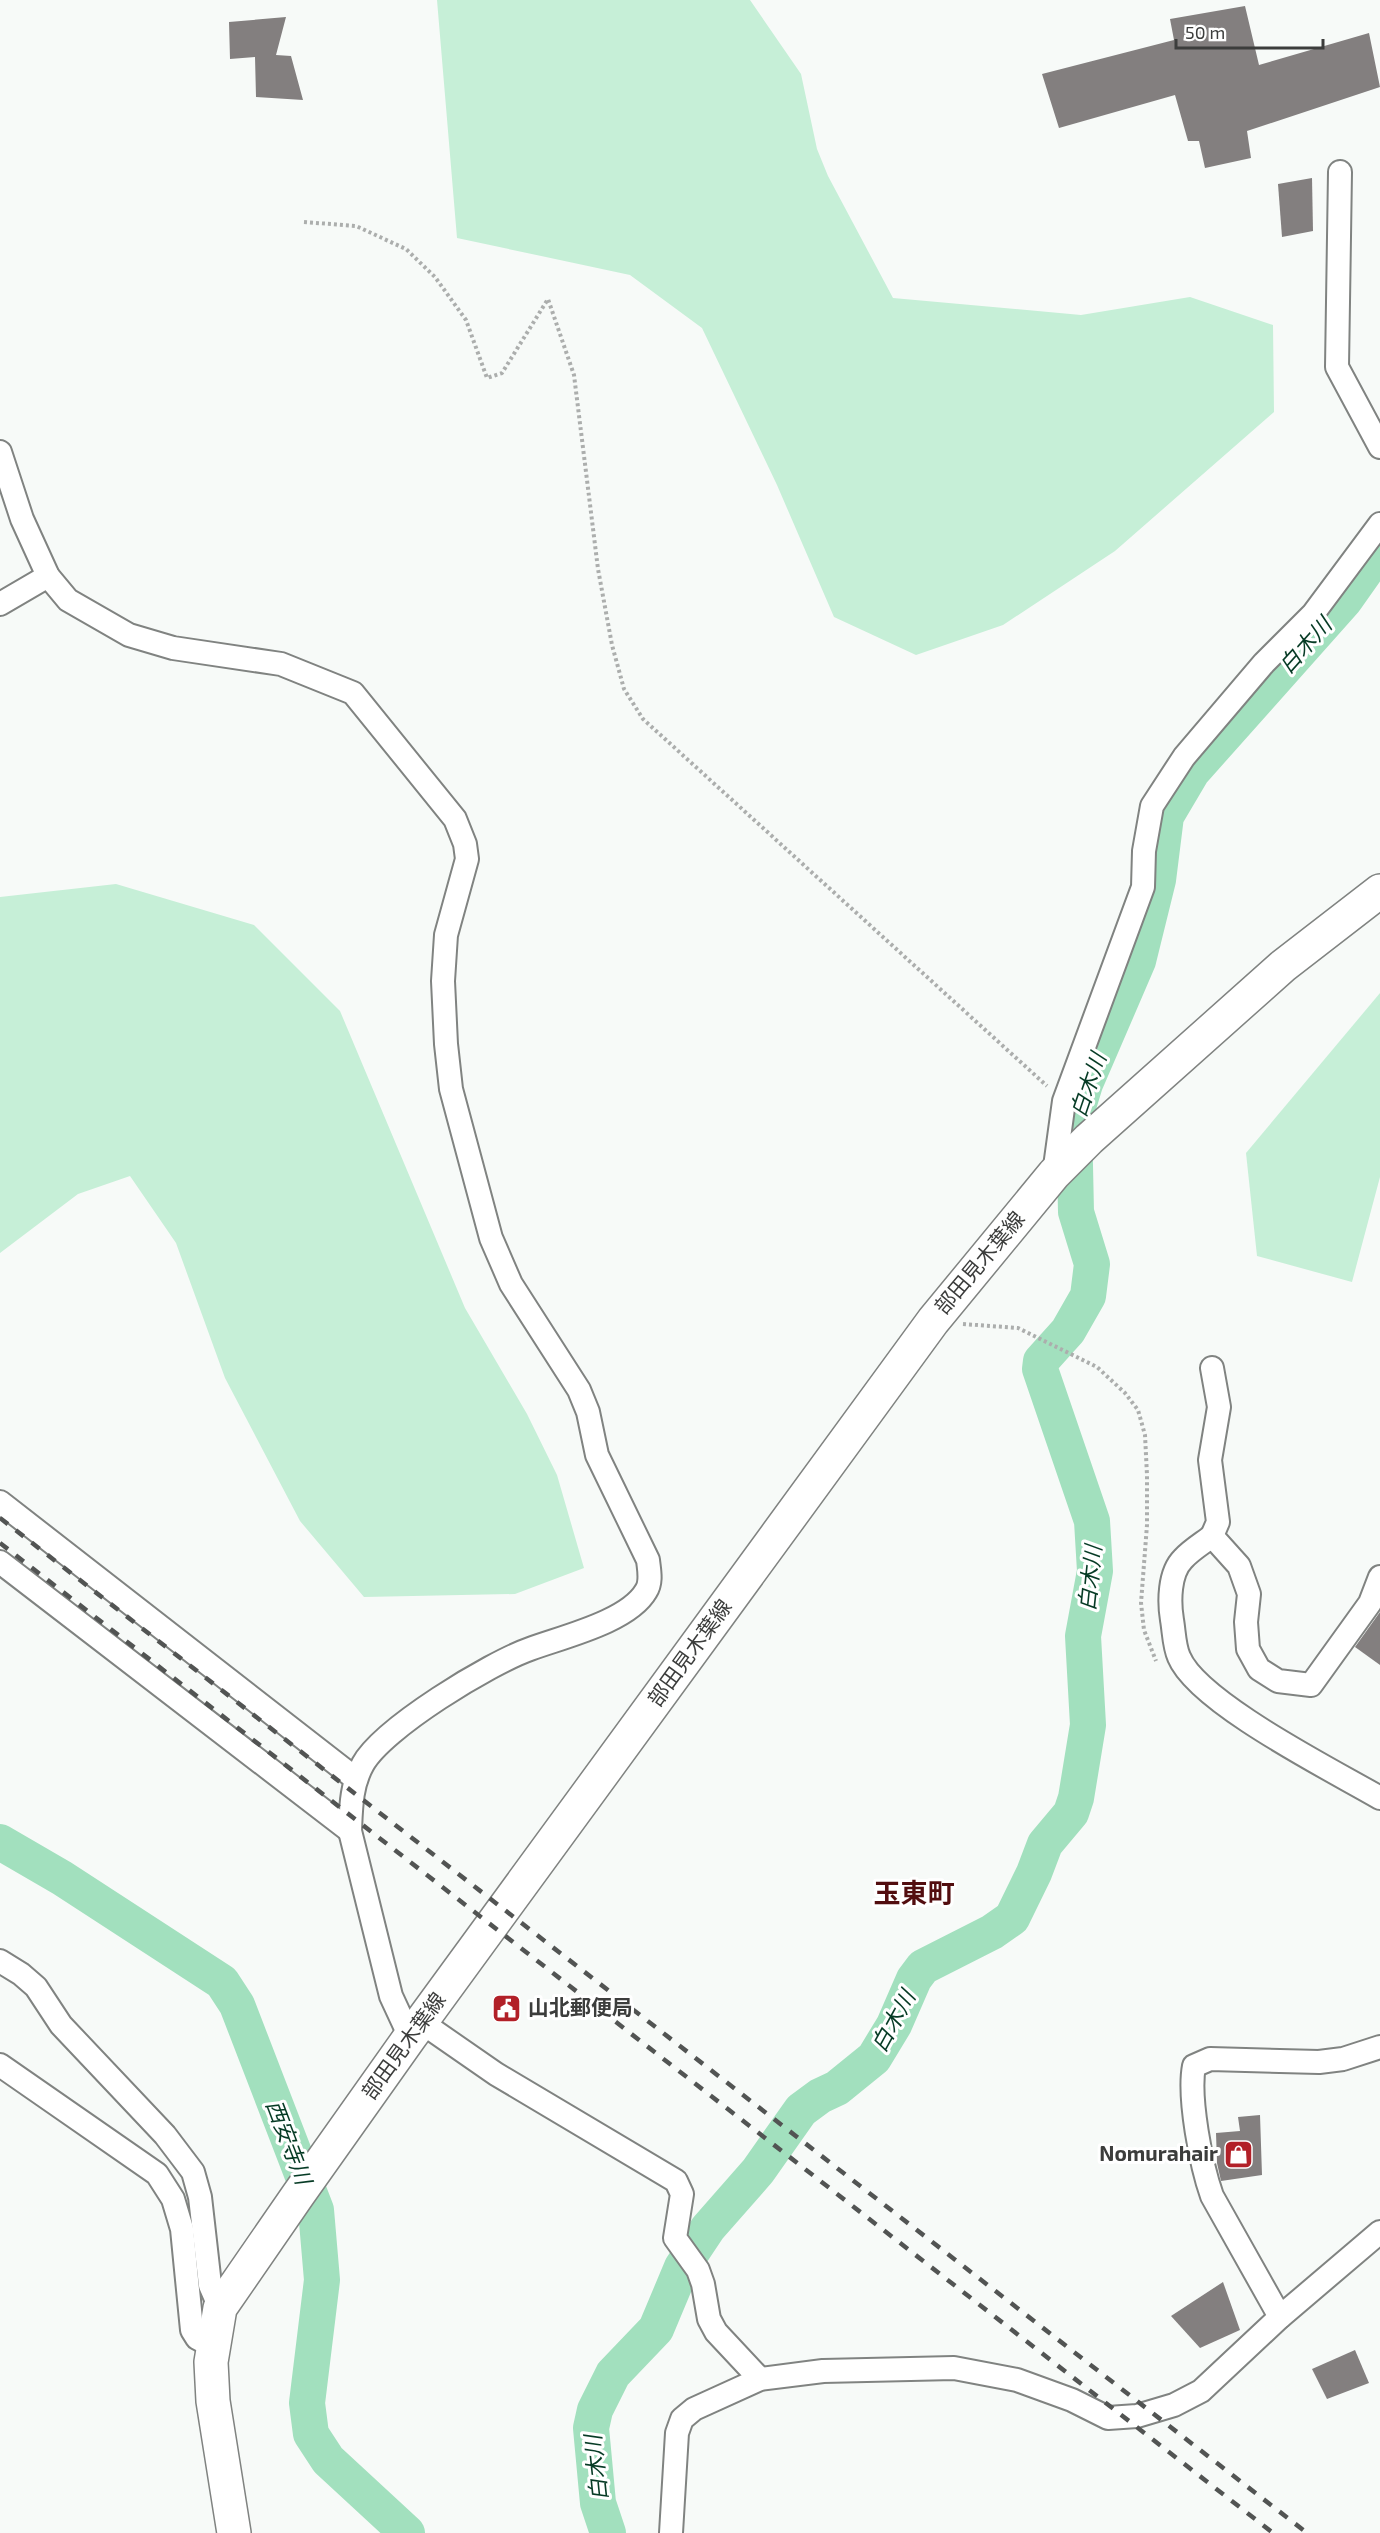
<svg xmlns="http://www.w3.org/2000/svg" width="1380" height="2533" viewBox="0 0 1380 2533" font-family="'Exo 2','Noto Sans JP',sans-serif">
  <rect width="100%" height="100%" fill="#f7faf8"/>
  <g fill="#c6efd7">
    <polygon points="437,0 750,0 801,74 817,149 828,176 893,298 1081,315 1190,297 1273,325 1274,412 1115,551 1003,625 916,655 834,617 777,485 702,328 630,275 457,238"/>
    <polygon points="116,884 254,925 340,1011 465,1308 527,1414 557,1475 584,1568 515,1594 364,1597 300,1521 225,1378 176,1243 130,1176 78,1194 0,1253 0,897"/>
    <polygon points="1380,993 1380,1177 1352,1282 1257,1256 1246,1153"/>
  </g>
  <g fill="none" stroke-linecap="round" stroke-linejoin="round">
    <g stroke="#a2e0be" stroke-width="36">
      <polyline points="0,1842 62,1878 222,1982 237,2005 316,2210 322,2280 307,2403 311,2434 328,2460 407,2533"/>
      <polyline points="608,2533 598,2503 591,2428 595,2410 613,2374 656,2329 682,2267 708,2228 758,2171 801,2110 820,2096 837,2088 874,2058 894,2025 914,1979 923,1967 992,1932 1012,1918 1034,1873 1045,1844 1071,1813 1076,1798 1088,1725 1083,1636 1095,1571 1092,1521 1040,1369 1041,1361 1068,1331 1088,1296 1092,1264 1076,1212 1074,1120 1085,1084 1138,961 1158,880 1166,816 1192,772 1345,600 1380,550"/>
    </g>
  </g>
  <g fill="#837f7f">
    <polygon points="1245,6 1259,65 1369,33 1380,87 1247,131 1251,158 1205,168 1199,141 1188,141 1175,95 1059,128 1042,74 1174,40 1170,19"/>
    <polygon points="286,17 276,55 291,56 303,100 256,97 255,57 230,59 229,22"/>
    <polygon points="1312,178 1313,231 1282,237 1278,184"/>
    <polygon points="1380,1612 1380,1665 1355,1647"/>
    <polygon points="1260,2115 1262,2175 1221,2181 1217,2163 1216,2133 1240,2131 1238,2117"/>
    <polygon points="1223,2282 1240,2330 1200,2348 1171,2316"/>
    <polygon points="1355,2350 1369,2383 1327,2399 1312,2369"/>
  </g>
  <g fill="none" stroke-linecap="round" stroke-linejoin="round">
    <defs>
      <g id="street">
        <polyline points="1340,172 1337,367 1380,447"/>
        <path d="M0 452 22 519 48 576 68 600 129 635 173 648 281 664 353 693 455 819 465 844 467 859 446 935 443 981 446 1044 451 1089 491 1238 511 1284 579 1390 588 1412 597 1455 648 1560C649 1570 652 1582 646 1591 628 1622 562 1637 530 1649 490 1663 383 1728 363 1764 351 1785 351 1808 350 1831L391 1996 410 2037"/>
        <polyline points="0,604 48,576"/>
        <polyline points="1054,1174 1064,1101 1143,887 1144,851 1152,806 1184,757 1264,663 1313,614 1380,524"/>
        <polyline points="0,1502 356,1779"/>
        <polyline points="1212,1536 1218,1522 1210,1460 1219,1407 1212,1368"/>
        <polyline points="0,1562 350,1831"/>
        <path d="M1380 1577 1370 1603 1311 1685 1278 1681 1259 1669 1248 1649 1246 1622 1249 1594 1239 1566 1212 1536C1203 1543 1191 1550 1183 1559 1169 1573 1169 1602 1172 1620 1174 1631 1174 1646 1179 1657 1198 1703 1334 1771 1380 1798"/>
        <polyline points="0,1961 21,1974 36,1987 61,2025 165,2135 193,2172 200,2197 210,2285 220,2308"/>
        <polyline points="421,2022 496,2074 676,2181 682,2194 675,2238 698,2270 703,2284 709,2319 716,2332 760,2379"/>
        <polyline points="0,2065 157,2174 173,2199 182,2229 192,2330 197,2338 214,2347"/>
        <path d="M1280 2317 1212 2196C1201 2165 1188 2097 1194 2066L1210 2059 1319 2062 1343 2059 1380 2047"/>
        <polyline points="671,2533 677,2433 682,2419 694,2409 760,2379 823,2371 954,2368 1017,2380 1072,2400 1108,2418 1137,2416 1174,2405 1201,2391 1280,2317 1380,2232"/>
      </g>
      <polyline id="secondary" points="234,2533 213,2401 211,2362 220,2308 298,2195 410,2037 933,1321 1054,1174 1089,1139 1283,966 1380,891"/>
    </defs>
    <use href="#street" stroke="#808381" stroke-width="26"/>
    <use href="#secondary" stroke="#808381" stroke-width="36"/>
    <g stroke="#acaead" stroke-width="4" stroke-dasharray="3 3" stroke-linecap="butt">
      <polyline points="304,222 356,226 406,249 435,277 466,320 487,378 502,373 548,299 574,375 598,569 612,645 624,689 643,719 1047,1086"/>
      <polyline points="963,1324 1018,1328 1097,1367 1125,1393 1138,1410 1145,1435 1147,1475 1147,1525 1141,1603 1144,1630 1156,1661"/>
    </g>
    <use href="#street" stroke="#fff" stroke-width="22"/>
    <use href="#secondary" stroke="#fff" stroke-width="33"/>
    <g stroke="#525453" stroke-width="4.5" stroke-dasharray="10 10" stroke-linecap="butt">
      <polyline points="0,1518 1307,2533"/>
      <polyline points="0,1543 1273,2533"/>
    </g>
  </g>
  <defs>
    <symbol id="civic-square" viewBox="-11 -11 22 22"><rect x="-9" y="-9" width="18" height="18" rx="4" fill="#b22028" stroke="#fff"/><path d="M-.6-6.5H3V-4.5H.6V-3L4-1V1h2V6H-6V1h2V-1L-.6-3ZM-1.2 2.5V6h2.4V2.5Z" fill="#fff"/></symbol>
    <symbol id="shop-square" viewBox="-11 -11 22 22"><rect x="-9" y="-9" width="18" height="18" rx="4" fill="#b22028" stroke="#fff"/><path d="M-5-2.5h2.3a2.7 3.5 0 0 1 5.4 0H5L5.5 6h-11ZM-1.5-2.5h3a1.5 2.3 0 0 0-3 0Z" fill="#fff"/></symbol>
  </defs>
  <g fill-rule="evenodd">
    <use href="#civic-square" x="490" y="1992" width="33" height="33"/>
    <use href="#shop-square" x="1222" y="2138" width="33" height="33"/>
  </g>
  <g text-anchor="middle" stroke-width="6" stroke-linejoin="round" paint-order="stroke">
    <g font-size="21" fill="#3c3d3c" stroke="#fff">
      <text transform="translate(980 1263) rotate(-50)" y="7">部田見木葉線</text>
      <text transform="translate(690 1653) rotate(-54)" y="7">部田見木葉線</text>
      <text transform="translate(404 2046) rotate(-54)" y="7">部田見木葉線</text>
    </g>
    <g font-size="21" font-weight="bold" fill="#3c3d3c" stroke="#fff" text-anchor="start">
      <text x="528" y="2015">山北郵便局</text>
      <text x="1218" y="2161" text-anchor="end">Nomurahair</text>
    </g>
    <g font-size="22" font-style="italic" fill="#063b25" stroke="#fff">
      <text transform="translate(1305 645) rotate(-48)" y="8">白木川</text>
      <text transform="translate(1088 1085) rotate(-71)" y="8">白木川</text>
      <text transform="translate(1090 1578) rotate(-84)" y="8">白木川</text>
      <text transform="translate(893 2021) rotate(-61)" y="8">白木川</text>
      <text transform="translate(289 2142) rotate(69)" y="8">西安寺川</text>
      <text transform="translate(596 2468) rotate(-96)" y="8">白木川</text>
    </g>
    <g font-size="27" font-weight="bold" fill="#520d0f" stroke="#fff">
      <text x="914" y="1903">玉東町</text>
    </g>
  </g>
  <path d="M1176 39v9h147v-9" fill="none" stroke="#3c3d3c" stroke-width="3"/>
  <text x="1185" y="39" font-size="18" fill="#3c3d3c" stroke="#ffffff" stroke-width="4.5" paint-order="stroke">50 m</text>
</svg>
